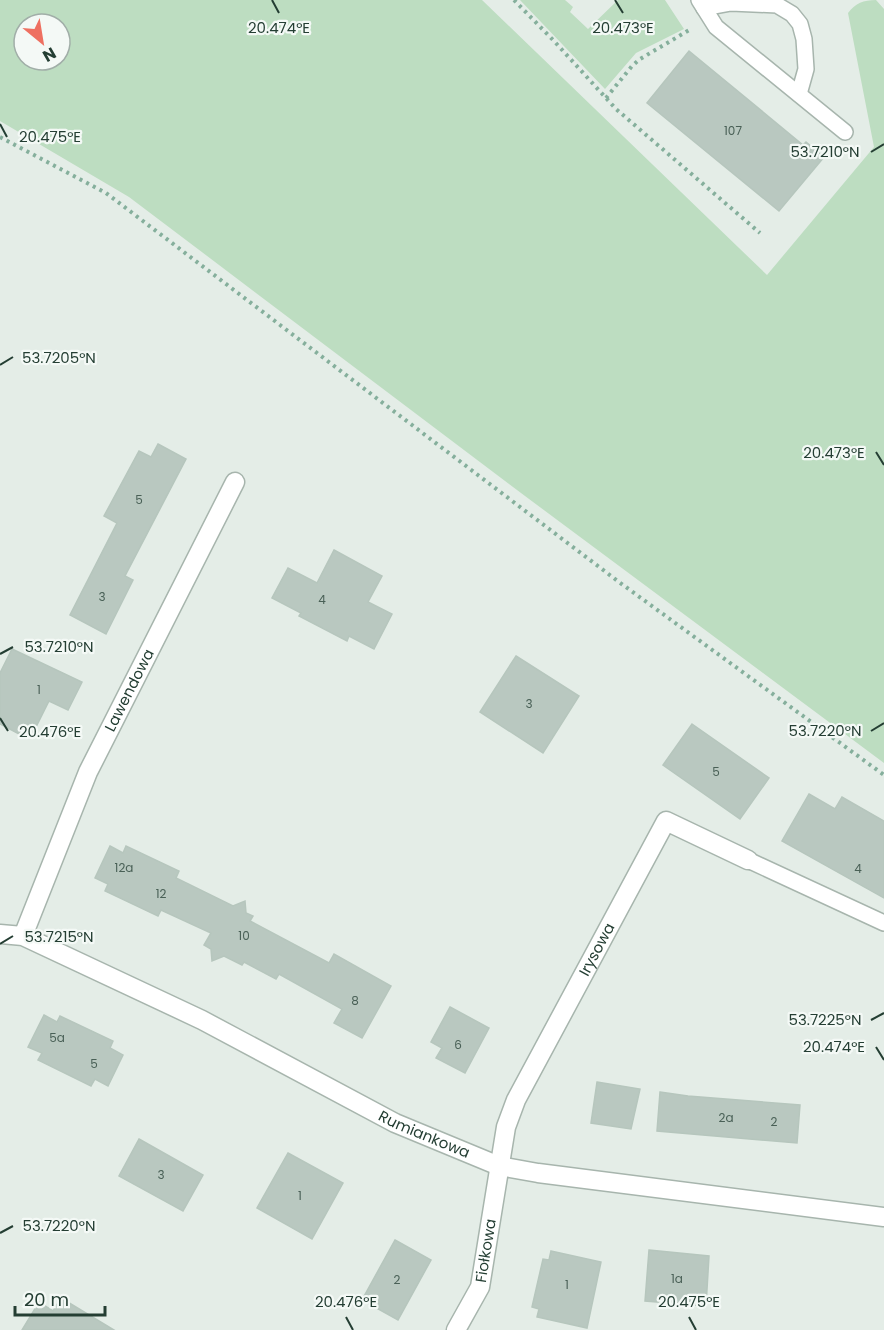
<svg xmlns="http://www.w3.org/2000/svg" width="884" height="1330" viewBox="0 0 884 1330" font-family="Poppins,sans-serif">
  <rect width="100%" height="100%" fill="#e4ede7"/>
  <g fill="#bdddc1" fill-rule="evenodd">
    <path d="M0 0H482L767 275 874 147 848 13C856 3 863 0 876 0L884 9V763L525 496 129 197 0 121ZM24 24H60V60H24Z"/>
    <polygon points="520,0 565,0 573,7 570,12 588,29 618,0 665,0 684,29 636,53 605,89"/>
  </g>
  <g fill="#b9c8c0" stroke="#b6c6bd" stroke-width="1.5">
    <polygon points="689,51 803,145 806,142 824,157 779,211 647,103"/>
    <polygon points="158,444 186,459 125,576 133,580 106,634 70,615 117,523 104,516 139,451 151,457"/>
    <polygon points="334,550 382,576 368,602 392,614 374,649 349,636 347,641 299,616 301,613 272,598 288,568 317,583"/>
    <polygon points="12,649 82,682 68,710 49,701 32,735 21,730 19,734 0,724 0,673"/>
    <polygon points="516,656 579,696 543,753 480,712"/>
    <polygon points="692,724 769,778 740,819 663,765"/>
    <polygon points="809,794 835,809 842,797 884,821 884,898 782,841"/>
    <polygon points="110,846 123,853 126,846 179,871 176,878 233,906 245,901 246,913 253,916 250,921 329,963 334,954 391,986 362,1038 334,1023 342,1009 279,974 276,979 244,962 242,965 224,956 212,961 211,949 204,945 211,933 161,910 158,916 105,891 108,884 95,878"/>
    <polygon points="450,1007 489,1028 465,1073 436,1058 442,1048 431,1042"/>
    <polygon points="44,1015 57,1022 60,1016 113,1041 110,1048 123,1055 108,1086 95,1079 91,1086 38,1060 42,1053 28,1047"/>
    <polygon points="597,1082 640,1089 631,1129 591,1123"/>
    <polygon points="660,1092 688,1096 800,1105 797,1143 657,1131"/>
    <polygon points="139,1139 203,1175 183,1211 119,1176"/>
    <polygon points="288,1153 343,1183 312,1239 257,1208"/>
    <polygon points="395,1240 431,1260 398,1320 362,1300"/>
    <polygon points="649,1250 709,1256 706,1306 645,1301"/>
    <polygon points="551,1251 601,1262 587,1328 537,1317 539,1309 532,1307 543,1259 549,1260"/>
    <polygon points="61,1298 114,1330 22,1330 39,1302 53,1311"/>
  </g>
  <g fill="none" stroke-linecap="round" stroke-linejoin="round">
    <defs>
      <g id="service">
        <polyline points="699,0 716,27 845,132"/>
        <polyline points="704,8 731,3 777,5 792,14 800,24 804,39 806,69 799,94"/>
        <polyline points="748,860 884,923"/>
      </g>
      <g id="minor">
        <path id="s1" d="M0 934 23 936 202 1020 395 1123 499 1166 538 1173 884 1217"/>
        <path id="s2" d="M23 936 88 772 235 482"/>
        <path id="s3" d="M456 1330 480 1287 506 1127 516 1100 666 821 748 860"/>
      </g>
    </defs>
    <use href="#service" stroke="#a7b5ad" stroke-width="18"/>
    <use href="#minor" stroke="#a7b5ad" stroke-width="21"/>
    <g stroke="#85af9c" stroke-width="4" stroke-dasharray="3 4.5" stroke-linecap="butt">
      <polyline points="514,0 554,41 616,109 760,233"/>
      <polyline points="606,98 632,66 640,59 691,29"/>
      <polyline points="0,137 106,193 619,582 884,775"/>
    </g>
    <use href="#service" stroke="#fff" stroke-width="15"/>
    <use href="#minor" stroke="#fff" stroke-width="18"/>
  </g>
  <path fill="none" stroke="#243e33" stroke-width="2" d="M272 0 279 13M615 0 623 13M0 124 7 137M871 152 884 144M0 365 13 357M876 452 884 465M0 654 13 647M0 718 8 731M871 731 884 723M0 944 13 936M871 1020 884 1013M876 1047 884 1060M0 1233 13 1226M346 1317 353 1330M689 1317 696 1330"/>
  <g text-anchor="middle" stroke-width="4.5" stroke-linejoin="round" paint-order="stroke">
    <g font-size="12" fill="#496056">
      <text x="733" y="135">107</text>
      <text x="139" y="504">5</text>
      <text x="102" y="601">3</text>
      <text x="322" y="604">4</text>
      <text x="39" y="694">1</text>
      <text x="529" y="708">3</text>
      <text x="716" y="776">5</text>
      <text x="124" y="872">12a</text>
      <text x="858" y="873">4</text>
      <text x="161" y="898">12</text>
      <text x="244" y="940">10</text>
      <text x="355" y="1005">8</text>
      <text x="57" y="1042">5a</text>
      <text x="458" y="1049">6</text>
      <text x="94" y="1068">5</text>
      <text x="726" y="1122">2a</text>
      <text x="774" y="1126">2</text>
      <text x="161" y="1179">3</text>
      <text x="300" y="1200">1</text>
      <text x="677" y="1283">1a</text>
      <text x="397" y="1284">2</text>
      <text x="567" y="1289">1</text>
    </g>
    <g font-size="15" fill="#243e33" stroke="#f4f9f6">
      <text dy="5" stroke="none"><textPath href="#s2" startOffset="268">Lawendowa</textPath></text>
      <text dy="5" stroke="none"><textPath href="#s3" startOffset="411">Irysowa</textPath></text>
      <text dy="5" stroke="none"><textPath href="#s1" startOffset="471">Rumiankowa</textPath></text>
      <text dy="5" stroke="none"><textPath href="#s3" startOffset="86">Fiołkowa</textPath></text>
    </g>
  </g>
  <g font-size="15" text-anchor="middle" fill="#243e33" stroke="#f4f9f6" stroke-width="4.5" stroke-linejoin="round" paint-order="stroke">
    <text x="279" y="33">20.474°E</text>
    <text x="623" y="33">20.473°E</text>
    <text x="50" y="142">20.475°E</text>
    <text x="825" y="157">53.7210°N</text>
    <text x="59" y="363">53.7205°N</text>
    <text x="834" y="458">20.473°E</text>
    <text x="59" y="652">53.7210°N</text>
    <text x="825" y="736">53.7220°N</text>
    <text x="50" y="737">20.476°E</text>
    <text x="59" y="942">53.7215°N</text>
    <text x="825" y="1025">53.7225°N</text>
    <text x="834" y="1052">20.474°E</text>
    <text x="59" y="1231">53.7220°N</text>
    <text x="346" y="1307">20.476°E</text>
    <text x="689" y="1307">20.475°E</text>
  </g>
  <g transform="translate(42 42) rotate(150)"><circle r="28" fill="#f4f9f6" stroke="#a1aea8" stroke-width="1.5"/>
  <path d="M0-4.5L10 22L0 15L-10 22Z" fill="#ee7061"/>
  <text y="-9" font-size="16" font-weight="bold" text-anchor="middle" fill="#243e33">N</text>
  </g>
  <path d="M15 1306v9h90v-9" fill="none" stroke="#243e33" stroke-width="3"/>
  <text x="24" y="1306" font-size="18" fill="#243e33" stroke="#f4f9f6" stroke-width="4.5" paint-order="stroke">20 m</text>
</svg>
